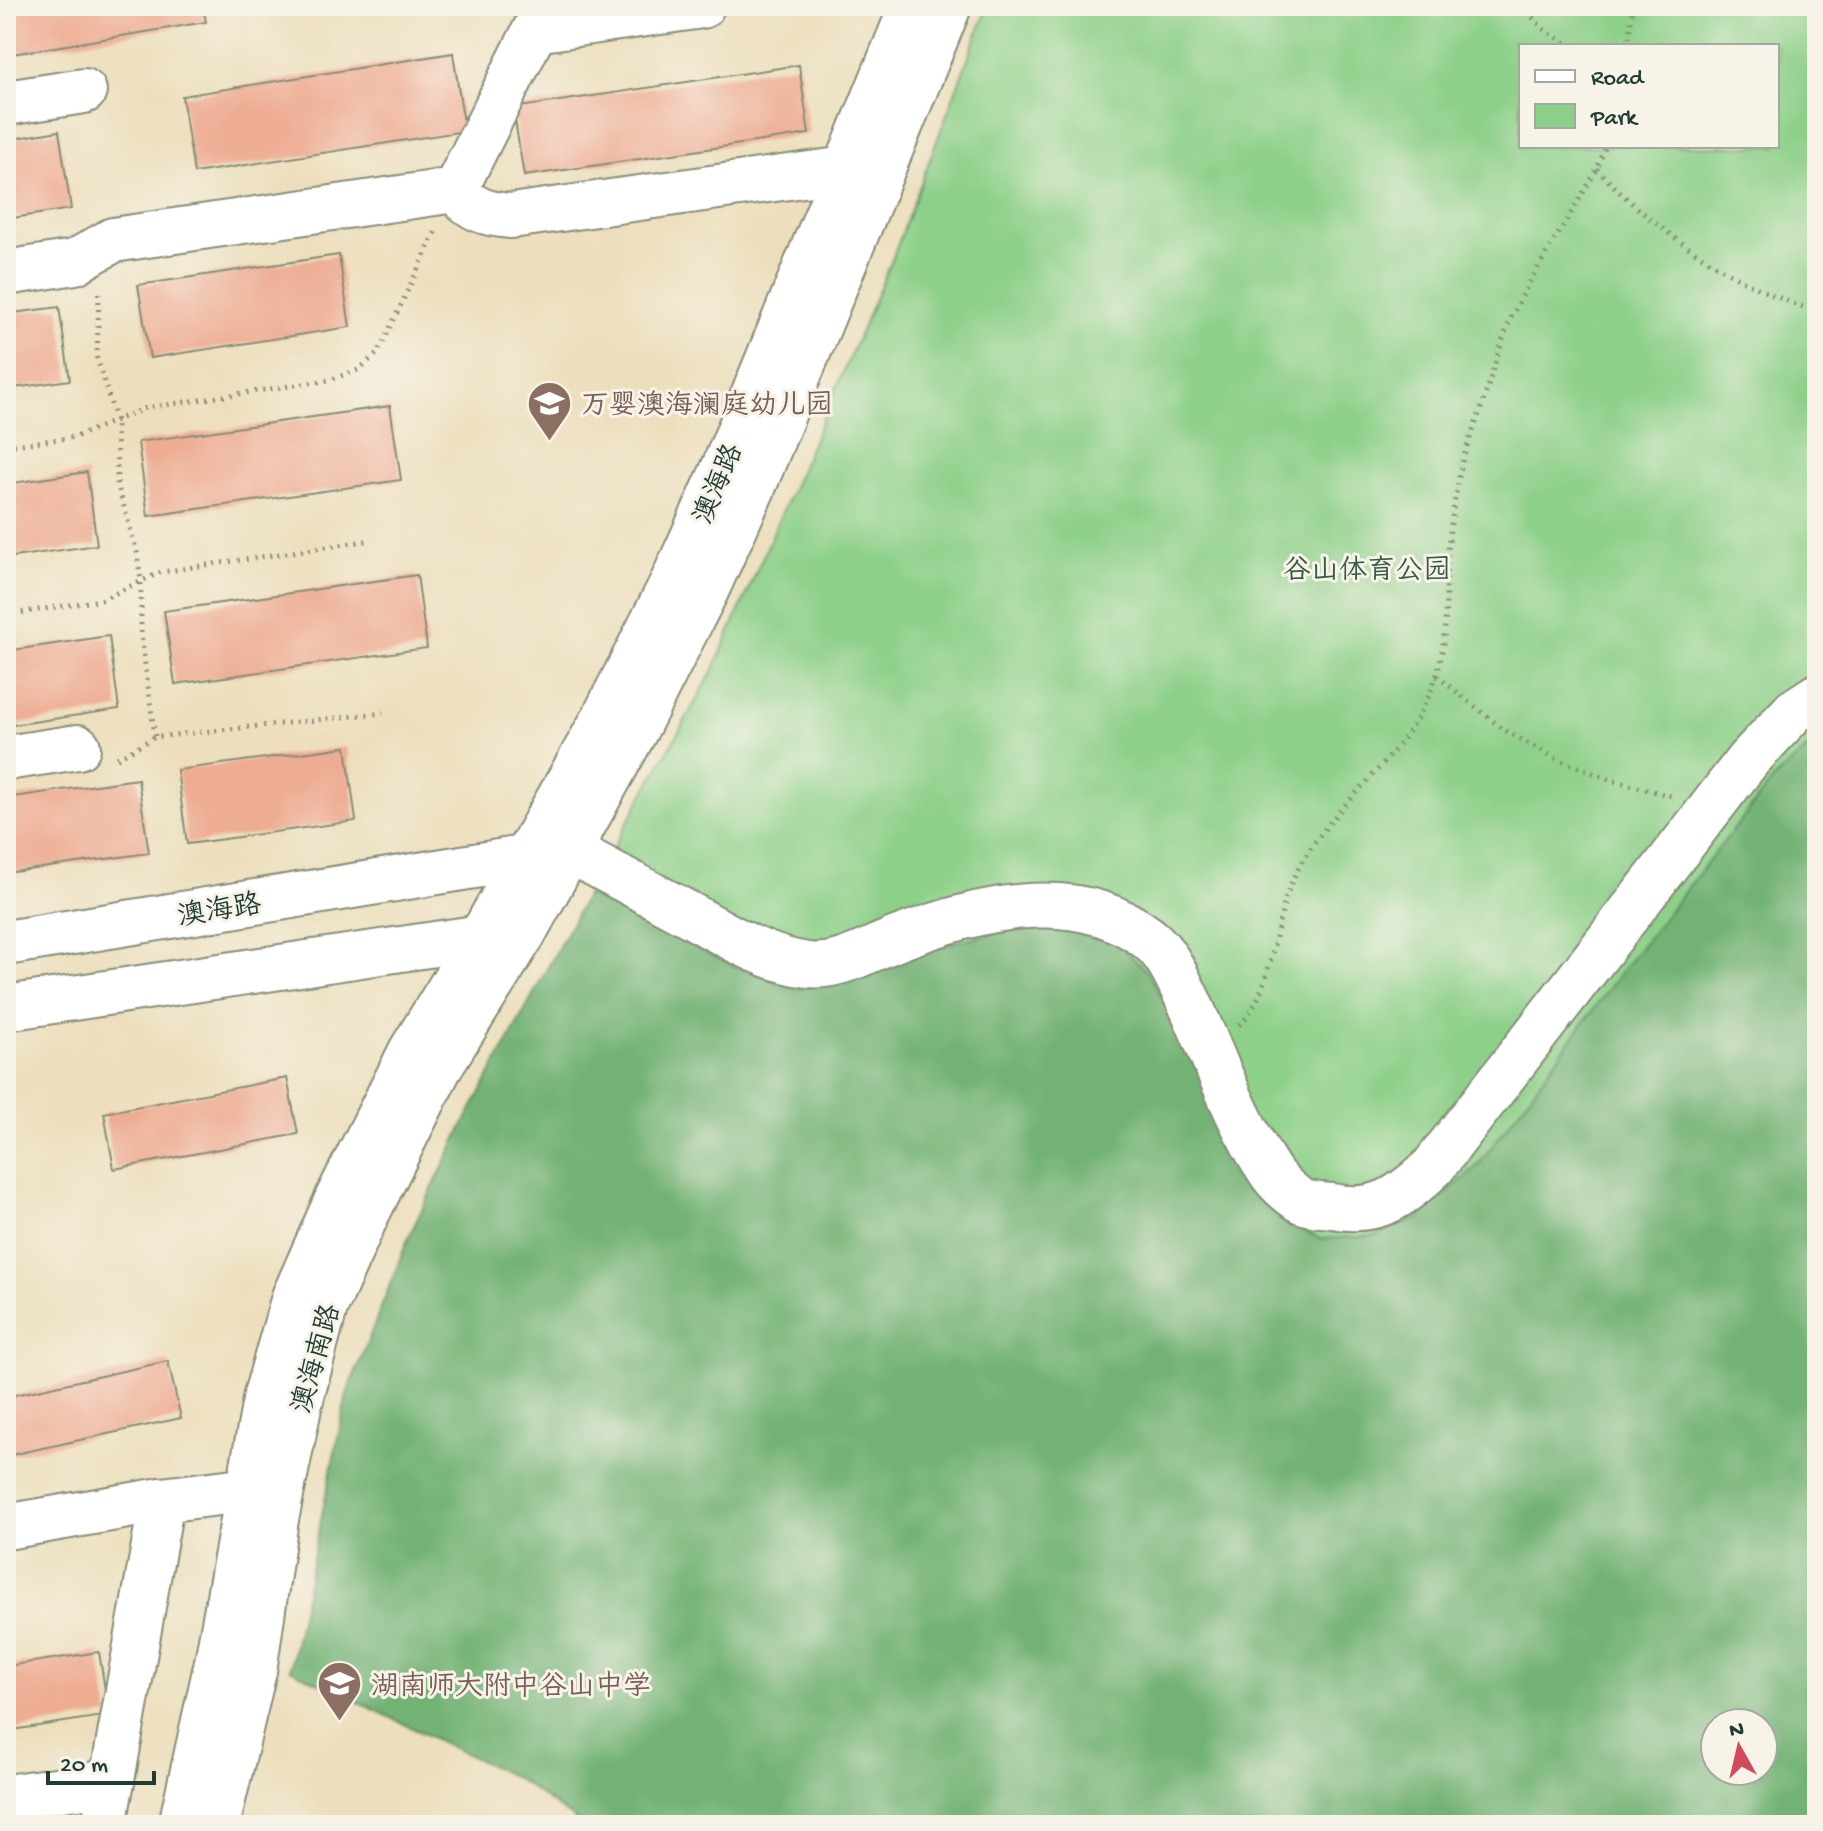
<svg xmlns="http://www.w3.org/2000/svg" width="1823" height="1831" viewBox="0 0 1823 1831" font-family="'Gochi Hand','LXGW WenKai TC',sans-serif">
  <rect width="100%" height="100%" fill="#f7f3e8"/>
  <filter id="ink" filterUnits="userSpaceOnUse"><feTurbulence type="fractalNoise" baseFrequency=".0125" numOctaves="2"/><feDisplacementMap in="SourceGraphic" scale="16" xChannelSelector="R" yChannelSelector="G"/><feConvolveMatrix kernelMatrix="1 2 1 2 8 2 1 2 1" color-interpolation-filters="sRGB"/></filter>
  <filter id="wash" filterUnits="userSpaceOnUse"><feTurbulence type="fractalNoise" baseFrequency=".006" numOctaves="4" result="noise"/><feDisplacementMap in="SourceGraphic" scale="32" xChannelSelector="R" yChannelSelector="G"/><feGaussianBlur stdDeviation="1.8" result="paint"/><feColorMatrix in="noise" values="0 0 0 0 0 0 0 0 0 0 0 0 0 0 0 0 0 1.4 0 .05"/><feComposite in="paint" operator="in"/></filter>
  <g filter="url(#wash)">
    <rect width="100%" height="100%" fill="#eddfbd"/>
    <path fill="#8dd089" stroke="#56865e" stroke-width="2" fill-rule="evenodd" d="M988 6H1817V739L1773 780 1622 971 1476 1168 1417 1219 1374 1236 1320 1239 1277 1216 1242 1159 1182 1034 1149 974 1112 937 946 945 860 975 797 989 732 965 587 894 713 671 891 262ZM1521 46H1777V146H1521Z"/>
    <path fill="#72b275" stroke="#487854" stroke-width="2" fill-rule="evenodd" d="M1817 739V1825H583L516 1778 290 1669 347 1394 410 1234 465 1122 587 894 732 965 797 989 860 975 946 945 1012 929 1066 927 1112 937 1149 974 1182 1034 1242 1159 1277 1216 1320 1239 1374 1236 1417 1219 1476 1168 1622 971 1773 780ZM1715 1723H1763V1771H1715Z"/>
    <g id="blocks">
      <g fill="#eeac93">
        <polygon points="6,6 203,6 206,22 6,55"/>
        <polygon points="453,53 465,131 194,173 182,96"/>
        <polygon points="799,65 809,134 524,176 513,108"/>
        <polygon points="59,131 71,209 6,219 6,140"/>
        <polygon points="339,255 350,327 150,358 138,285"/>
        <polygon points="59,307 70,380 6,389 6,314"/>
        <polygon points="390,406 401,480 148,516 138,442"/>
        <polygon points="87,472 97,545 6,558 6,484"/>
        <polygon points="417,575 427,648 175,684 164,611"/>
        <polygon points="109,636 119,709 6,726 6,651"/>
        <polygon points="346,747 356,821 187,844 177,770"/>
        <polygon points="138,779 149,853 6,873 6,798"/>
        <polygon points="287,1078 298,1134 114,1169 104,1113"/>
        <polygon points="168,1361 181,1418 6,1456 6,1397"/>
        <polygon points="99,1652 109,1715 6,1731 6,1666"/>
      </g>
    </g>
  </g>
  <g filter="url(#ink)">
    <use href="#blocks" fill-opacity="0" stroke="#868e78" stroke-width="2"/>
    <g fill="none" stroke-linecap="round" stroke-linejoin="round">
      <defs>
        <g id="minor">
          <polyline points="535,30 702,6"/>
          <polyline points="6,103 84,91"/>
          <path d="M455 190C472 210 486 214 511 216L846 169"/>
          <polyline points="6,273 75,262 113,240 455,190 547,6"/>
          <polyline points="6,758 78,747"/>
          <path d="M569 850C610 872 651 894 692 916 728 936 767 960 808 965 837 969 868 950 894 940 973 909 1074 882 1148 938 1169 954 1179 982 1190 1004 1215 1059 1237 1123 1271 1173 1277 1182 1292 1196 1302 1201 1310 1205 1323 1205 1332 1206 1378 1215 1401 1197 1433 1167L1748 760 1794 711 1817 696"/>
          <polyline points="6,1527 162,1500 283,1485"/>
          <polyline points="6,1797 112,1782"/>
          <polyline points="104,1825 162,1500"/>
        </g>
        <g id="major">
          <polyline points="6,943 547,854"/>
          <polyline points="6,1008 502,934"/>
          <polyline points="181,1825 217,1662 266,1395 294,1297 338,1197 411,1051 481,937 604,718 673,581 722,472 912,6"/>
          <polyline points="217,1825 254,1671 276,1519 300,1403 325,1308 367,1214 441,1065 525,931 634,733 706,591 753,488 949,6"/>
        </g>
      </defs>
      <use href="#minor" stroke="#868e78" stroke-width="48"/>
      <use href="#major" stroke="#868e78" stroke-width="48"/>
      <g stroke="#868e78" stroke-width="5" stroke-dasharray="2 6" stroke-linecap="butt">
        <polyline points="1521,6 1545,30 1571,46"/>
        <polyline points="1628,46 1633,6"/>
        <path d="M1597 169C1652 229 1739 289 1817 311"/>
        <polyline points="99,293 97,358 116,421 117,483 137,552 141,581 141,635 155,737"/>
        <polyline points="6,446 75,437 146,408 329,380 358,370 378,353 436,231"/>
        <polyline points="6,615 101,600 161,572 372,540"/>
        <polyline points="1437,676 1504,730 1555,758 1611,780 1671,796"/>
        <polyline points="117,758 155,737 383,713"/>
        <path d="M1239 1025C1274 994 1273 921 1293 879 1328 803 1410 759 1436 677 1448 641 1445 600 1447 562 1449 532 1454 502 1460 472 1464 451 1474 429 1481 409 1492 375 1501 337 1517 306 1541 259 1571 215 1597 169L1606 146"/>
      </g>
      <use href="#minor" stroke="#fff" stroke-width="44"/>
      <use href="#major" stroke="#fff" stroke-width="44"/>
    </g>
  </g>
  <defs>
    <symbol id="school-pin" viewBox="-11 -11 22 30"><path d="M0 17L-7.5 6A9.5 9.5 0 1 1 7.5 6Z" fill="#8d6e63" stroke="#f7f3e8"/><path d="M0-5L7-2L0 1L-7-2ZM-4 1L0 2.5L4 1V4Q0 6-4 4Z" fill="#fff"/></symbol>
  </defs>
  <g fill-rule="evenodd">
    <use href="#school-pin" x="524" y="378" width="51" height="69"/>
    <use href="#school-pin" x="314" y="1658" width="51" height="69"/>
  </g>
  <g text-anchor="middle" stroke-width="6" stroke-linejoin="round" paint-order="stroke">
    <g font-size="28" fill="#785e54" stroke="#f7f3e8" text-anchor="start">
      <text x="581" y="413">万婴澳海澜庭幼儿园</text>
      <text x="371" y="1694">湖南师大附中谷山中学</text>
    </g>
    <g font-size="28" fill="#1f3d34" stroke="#f7f3e8">
      <text transform="translate(716 483) rotate(-67)" y="10">澳海路</text>
      <text transform="translate(219 908) rotate(-9)" y="10">澳海路</text>
      <text transform="translate(314 1358) rotate(-74)" y="10">澳海南路</text>
    </g>
    <g font-size="28" fill="#355a45" stroke="#f7f3e8">
      <text x="1367" y="578">谷山体育公园</text>
    </g>
  </g>
  <rect width="1823" height="1831" fill="none" stroke="#f7f3e8" stroke-width="32"/>
  <rect x="1519" y="44" width="260" height="104" fill="#f7f3e8" stroke="#a1aaa0" stroke-width="2"/>
  <rect x="1535" y="70" width="40" height="12" fill="#ffffff" stroke="#a1aaa0" stroke-width="2"/>
  <text x="1591" y="84" font-size="24" fill="#1f3d34">Road</text>
  <rect x="1535" y="104" width="40" height="24" fill="#8dd089" stroke="#a1aaa0" stroke-width="2"/>
  <text x="1591" y="124" font-size="24" fill="#1f3d34">Park</text>
  <g transform="translate(1739 1747) rotate(352)"><circle r="38" fill="#f7f3e8" stroke="#a1aaa0" stroke-width="2"/>
  <path d="M0-6L14 30L0 20L-14 30Z" fill="#d1495b"/>
  <text y="-12" font-size="22" font-weight="bold" text-anchor="middle" fill="#1f3d34">N</text>
  </g>
  <path d="M48 1771v12h106v-12" fill="none" stroke="#1f3d34" stroke-width="4"/>
  <text x="60" y="1771" font-size="24" fill="#1f3d34" stroke="#f7f3e8" stroke-width="6" paint-order="stroke">20 m</text>
</svg>
